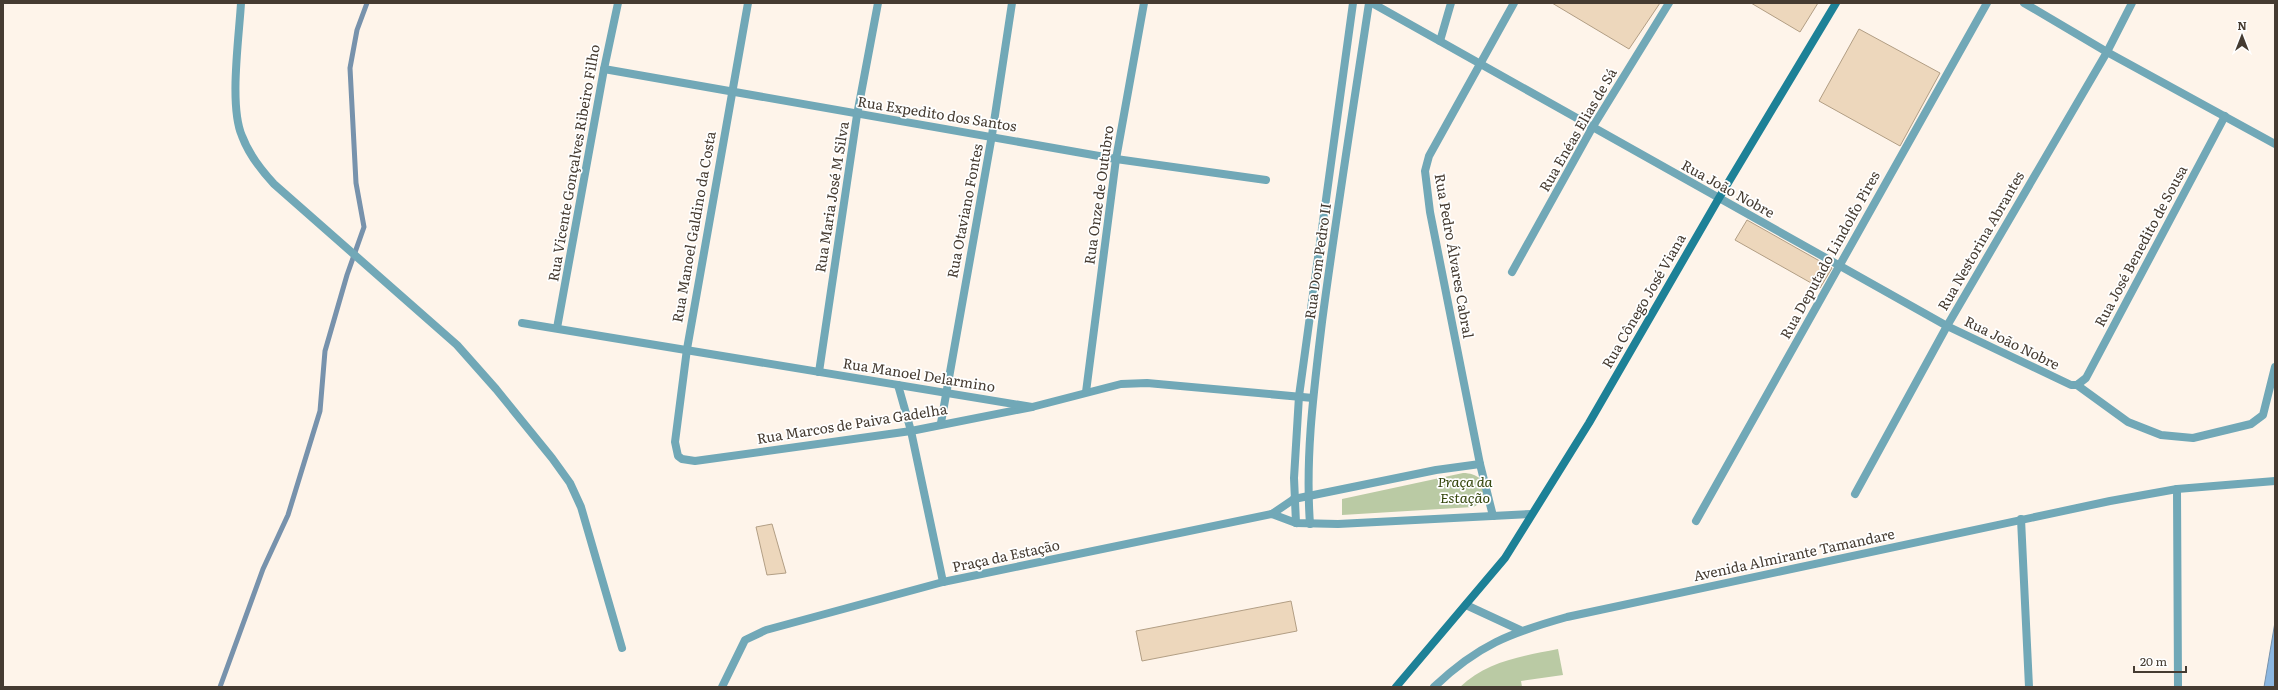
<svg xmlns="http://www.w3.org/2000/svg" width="2278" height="690" viewBox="0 0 2278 690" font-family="Literata,serif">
  <rect width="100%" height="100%" fill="#fef4ea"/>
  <g fill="#bacaa4">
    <path d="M1463 473C1487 473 1495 497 1473 507L1342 515V499Z"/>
    <path d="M1558 649 1563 675 1521 681 1522 687H1460C1487 661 1523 656 1558 649Z"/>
  </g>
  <polygon fill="#8cb7e1" stroke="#7792ac" points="2275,622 2275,687 2264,687"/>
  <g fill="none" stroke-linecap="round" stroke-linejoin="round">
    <polyline stroke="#7792ac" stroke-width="5" points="220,687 263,569 288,515 320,411 325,351 347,275 364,227 356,183 350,68 357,30 367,3"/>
  </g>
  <g fill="#edd7bc" stroke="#b29e84">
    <polygon points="1552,3 1660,3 1629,49"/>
    <polygon points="1751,3 1818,3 1800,32"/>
    <polygon points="1859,29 1940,73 1900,146 1819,101"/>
    <polygon points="1747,220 1832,268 1820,288 1735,240"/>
    <polygon points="772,524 786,573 767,575 756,527"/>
    <polygon points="1291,601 1297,631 1142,661 1136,631"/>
  </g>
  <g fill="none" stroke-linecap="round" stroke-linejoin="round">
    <g stroke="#71a8b7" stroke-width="8">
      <path d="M241 3C239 38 229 106 242 136 249 155 261 170 274 184L457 345 496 389 552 458 570 483 581 507 622 648"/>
      <polyline points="748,3 687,349 675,442 678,456 682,459 695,461 911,431 1032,407"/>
      <polyline points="1372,3 1947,326 2071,385 2077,385 2086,378 2225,116"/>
      <polyline points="1440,41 1451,3"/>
      <polyline points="604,69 1116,159 1266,180"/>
      <polyline points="1512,272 1592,128 1669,3"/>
      <polyline points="522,323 1032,407 1121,384 1147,383 1313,398"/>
      <polyline points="557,328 604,69 618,3"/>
      <polyline points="819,372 857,115 878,3"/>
      <polyline points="898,385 911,431 943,582"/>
      <polyline points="2077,385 2128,422 2161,435 2193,438 2251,424 2263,415 2275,367"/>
      <polyline points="1086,392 1116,159 1144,3"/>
      <polyline points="941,423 992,135 1012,3"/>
      <polyline points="1480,464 1430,212 1425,171 1429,156 1514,3"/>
      <polyline points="2177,489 2178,687"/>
      <polyline points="1855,494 1947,326 2107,52 2132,3"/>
      <polyline points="1272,514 1296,523"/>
      <polyline points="2021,519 2029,687"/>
      <polyline points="1696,521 1987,3"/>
      <polyline points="1466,605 1520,630"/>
      <polyline points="722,687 745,640 766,630 943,582 1272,514 1294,499"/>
      <path d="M1434 687C1478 645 1510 633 1567 617L2110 501 2177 489 2275 481"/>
    </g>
    <g stroke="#71a8b7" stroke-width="8">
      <polyline points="1353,3 1299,396 1294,478 1296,523 1338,524 1531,514"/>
      <polyline points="2024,3 2107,52 2275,144"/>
      <polyline points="1294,499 1436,470 1480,464 1493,516"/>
      <path d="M1310 524C1305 456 1314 389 1322 322 1336 216 1353 109 1369 3"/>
    </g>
    <polyline stroke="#1d8197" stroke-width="8" points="1396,687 1505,558 1589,423 1719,198 1836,3"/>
  </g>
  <g text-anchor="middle" stroke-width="3.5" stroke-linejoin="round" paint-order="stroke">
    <g font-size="14" fill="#453b31" stroke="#fff">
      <text transform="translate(937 114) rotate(9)" y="5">Rua Expedito dos Santos</text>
      <text transform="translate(1578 130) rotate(-60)" y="5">Rua Enéas Elias de Sá</text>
      <text transform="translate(574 163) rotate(-80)" y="5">Rua Vicente Gonçalves Ribeiro Filho</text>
      <text transform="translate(1728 189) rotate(29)" y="5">Rua João Nobre</text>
      <text transform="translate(1099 195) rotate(-82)" y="5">Rua Onze de Outubro</text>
      <text transform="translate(832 197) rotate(-81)" y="5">Rua Maria José M Silva</text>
      <text transform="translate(965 211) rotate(-79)" y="5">Rua Otaviano Fontes</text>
      <text transform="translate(694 227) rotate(-80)" y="5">Rua Manoel Galdino da Costa</text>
      <text transform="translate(1981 241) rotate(-60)" y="5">Rua Nestorina Abrantes</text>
      <text transform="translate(2141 246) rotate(-62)" y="5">Rua José Benedito de Sousa</text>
      <text transform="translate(1830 255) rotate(-61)" y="5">Rua Deputado Lindolfo Pires</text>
      <text transform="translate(1454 256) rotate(80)" y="5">Rua Pedro Álvares Cabral</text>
      <text transform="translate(1318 261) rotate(-82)" y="5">Rua Dom Pedro II</text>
      <text transform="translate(1644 301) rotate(-60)" y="5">Rua Cônego José Viana</text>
      <text transform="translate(2012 343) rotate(26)" y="5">Rua João Nobre</text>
      <text transform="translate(919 375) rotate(9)" y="5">Rua Manoel Delarmino</text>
      <text transform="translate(852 424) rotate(-9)" y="5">Rua Marcos de Paiva Gadelha</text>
      <text transform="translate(1794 555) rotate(-12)" y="5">Avenida Almirante Tamandare</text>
      <text transform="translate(1006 556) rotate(-12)" y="5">Praça da Estação</text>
    </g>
    <g font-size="14" font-style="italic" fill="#324409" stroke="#fff">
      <text x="1465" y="487">Praça da<tspan x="1465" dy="16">Estação</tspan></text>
    </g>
  </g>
  <rect width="2278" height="690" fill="none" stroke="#453b31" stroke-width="8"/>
  <g transform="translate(2242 36)" stroke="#ffffff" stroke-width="3" paint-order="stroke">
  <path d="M0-3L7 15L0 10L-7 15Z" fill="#453b31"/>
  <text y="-6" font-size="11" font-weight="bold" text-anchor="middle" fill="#453b31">N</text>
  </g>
  <path d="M2134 666v6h52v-6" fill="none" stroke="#453b31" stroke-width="2"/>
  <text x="2140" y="666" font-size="12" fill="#453b31" stroke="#ffffff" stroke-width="3" paint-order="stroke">20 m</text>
</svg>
